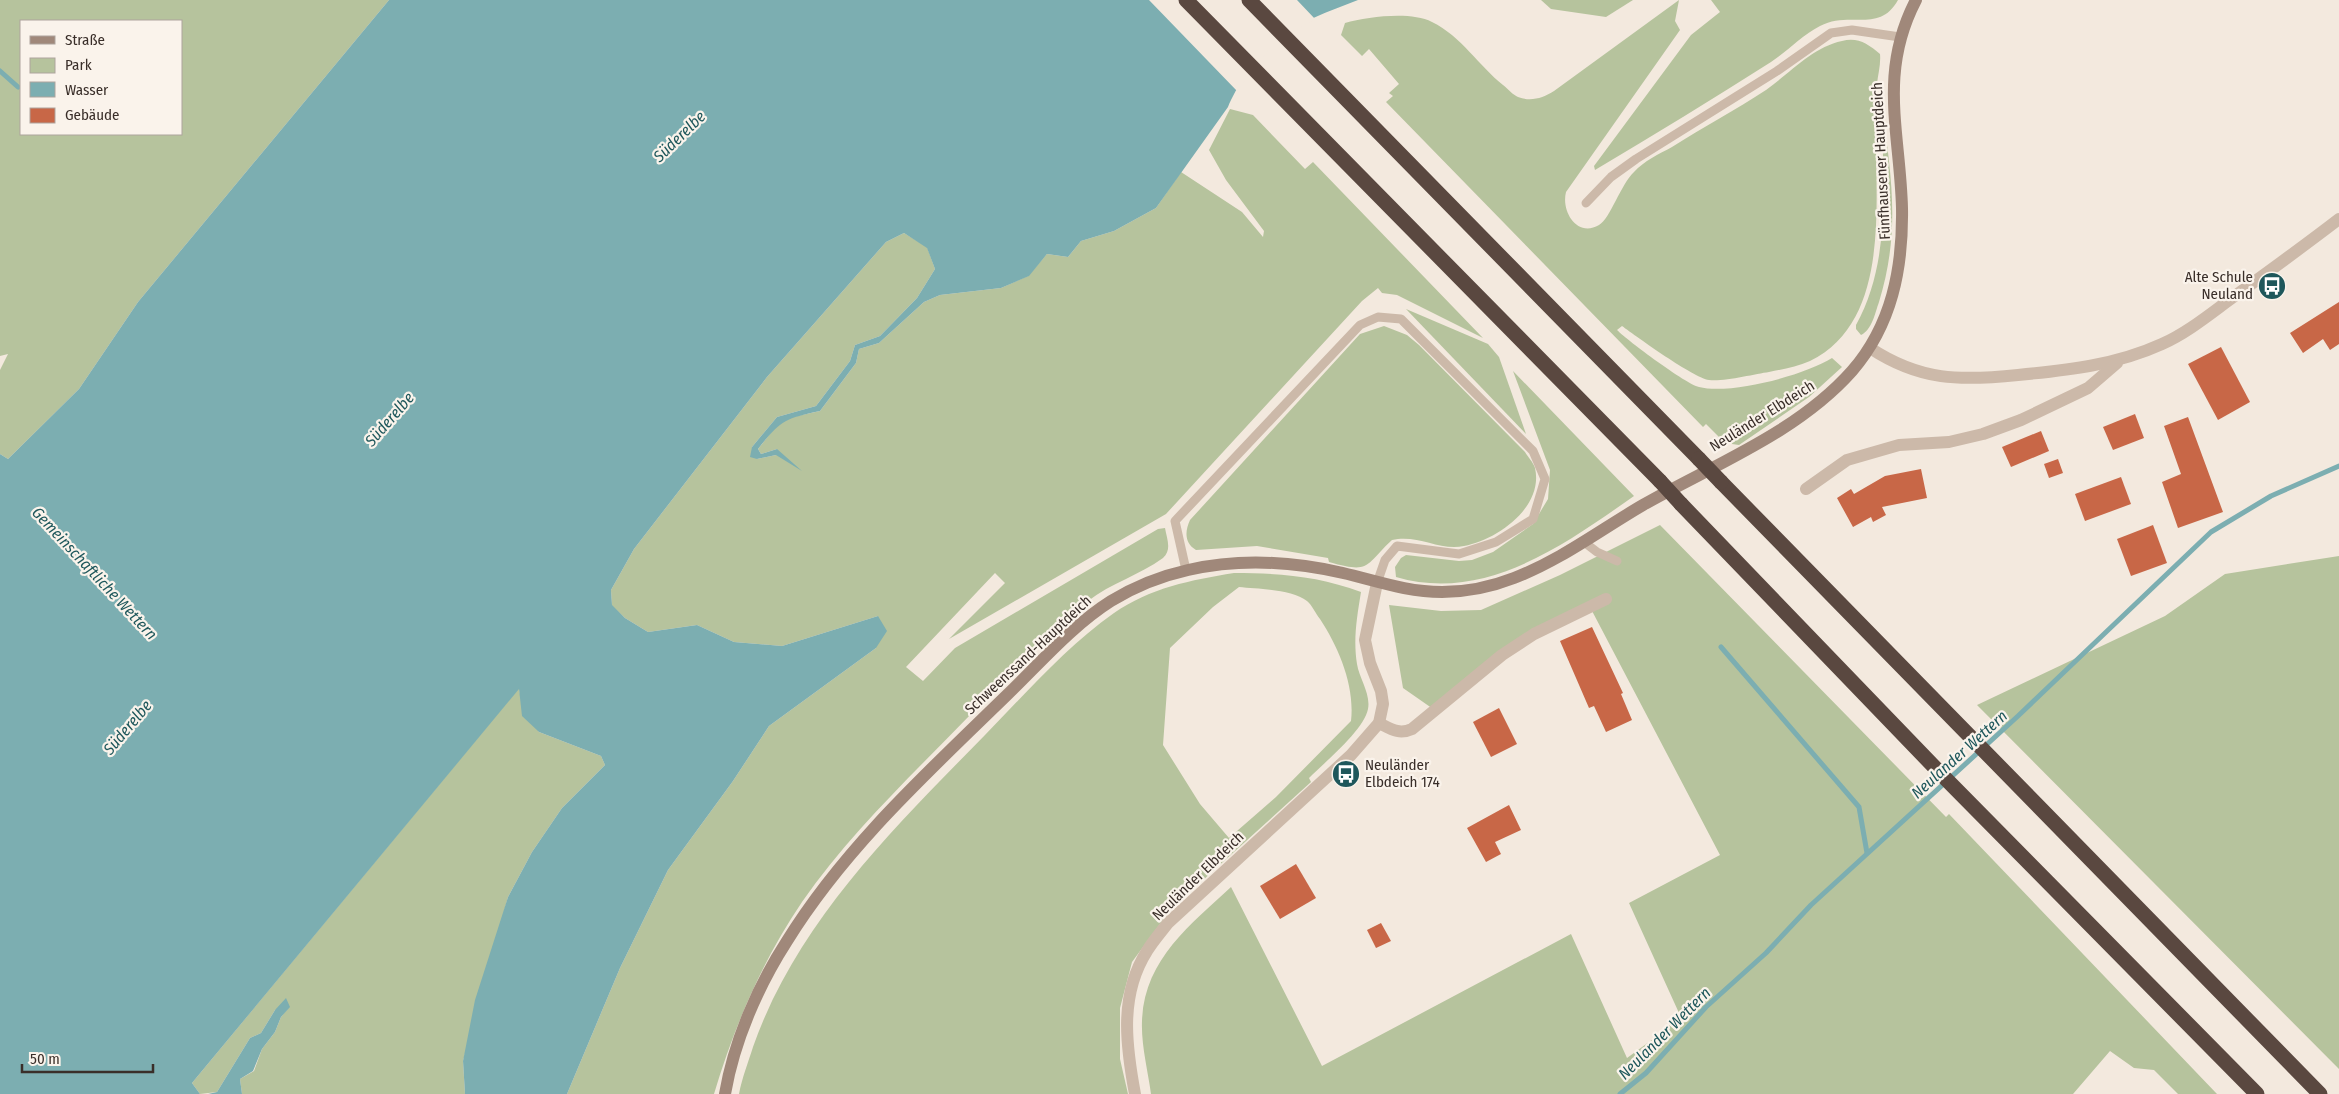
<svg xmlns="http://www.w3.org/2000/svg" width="2339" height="1094" viewBox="0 0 2339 1094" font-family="'Fira Sans Condensed',sans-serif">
  <rect width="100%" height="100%" fill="#f3e9de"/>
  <g fill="#b6c39d" fill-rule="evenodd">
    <path d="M0 0H389L138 302 79 389 8 459 0 454V370L8 354 0 356ZM21 21H181V134H21Z"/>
    <polygon points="1541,0 1633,0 1606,17 1551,9"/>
    <path d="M1679 0 1675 21 1680 30 1566 192C1561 211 1577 238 1599 225 1610 219 1621 184 1634 172 1644 161 1659 154 1672 147 1703 127 1736 110 1766 90 1790 73 1813 47 1842 41 1858 37 1868 44 1880 54 1881 64 1878 74 1877 84 1876 103 1876 122 1876 141 1876 212 1888 323 1810 361 1797 367 1783 369 1769 372 1755 374 1723 382 1709 380 1694 378 1637 337 1622 326L1617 330C1628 341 1686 384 1699 387 1731 395 1805 375 1832 358L1842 367 1809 397 1739 445 1725 443 1706 424 1703 427 1386 102 1393 96 1389 93 1399 84 1369 49 1362 56 1341 35 1345 23C1368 17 1410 11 1432 22 1461 36 1479 66 1503 85 1508 89 1513 95 1518 97 1531 102 1543 98 1554 91Z"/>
    <path d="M1711 0H1898C1879 34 1850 10 1820 26 1802 35 1788 51 1771 62 1713 99 1654 135 1595 170L1594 166 1691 35 1720 12Z"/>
    <path d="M1882 104C1891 177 1901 230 1879 302 1875 313 1872 330 1861 335L1856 329V325C1893 258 1882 178 1882 104Z"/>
    <path d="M1230 109 1253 115 1305 169 1313 162 1483 338 1397 295 1382 293 1378 288 1362 301 1166 514 949 639 1005 583 995 573 906 667 923 681 955 648 1158 529 1165 528C1167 539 1172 550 1163 558 1140 575 1111 583 1088 601 1045 633 1009 676 971 714 913 774 850 833 802 902 762 961 734 1027 714 1094H567L620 968 668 870 733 781 769 726 876 648 878 616 782 646 734 642 697 625 648 632 625 618 612 606 611 590 634 549 767 377 886 242 904 233 927 247 935 269 917 298 880 336 855 345 850 361 816 406 777 417 752 447 757 459 776 455 777 449 761 454 758 449 777 425 788 418 820 411 856 363 859 349 879 343 924 302 940 295 1001 288 1028 276 1047 254 1068 257 1081 241 1114 231 1156 208 1181 172 1242 212 1263 237 1264 231 1226 180 1209 150Z"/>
    <polygon points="1406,309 1488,344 1499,357 1526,434"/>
    <path d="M1384 326 1407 335 1419 345 1525 452C1528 457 1533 462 1535 468 1544 507 1497 540 1464 546 1439 551 1418 534 1392 540 1364 566 1371 574 1329 562L1328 558 1257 546 1196 550C1184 543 1185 531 1190 520L1360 334Z"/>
    <path d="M1513 371 1634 496C1564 545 1485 603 1396 577L1395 567 1401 558 1406 555 1459 561 1472 560 1493 552 1533 524 1548 499 1550 470Z"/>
    <path d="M1660 525 1946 817 1949 814 2217 1094H2178L2154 1070 2134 1068 2110 1051 2073 1094H1151C1148 1071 1141 1045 1142 1021 1144 960 1190 925 1231 887L1322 1066 1571 934 1627 1058 1664 1031 1679 1013 1629 903 1720 855 1591 609 1502 655 1436 711 1403 688 1389 605 1441 611 1481 610 1560 575Z"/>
    <polygon points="2339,556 2339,1069 1977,705 2165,616 2225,574"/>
    <path d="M1234 573C1279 573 1319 576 1361 592 1357 617 1353 639 1357 664 1359 678 1371 694 1368 709 1364 730 1325 762 1309 778L1311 782 1171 909 1132 962 1120 1008V1059L1128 1094H739C742 1078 748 1063 753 1047 797 922 894 828 985 735 1026 693 1066 647 1114 613 1150 588 1191 580 1234 573ZM1239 587C1258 589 1292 589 1307 601 1312 605 1316 614 1320 619 1339 648 1355 686 1351 721L1276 797 1229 838 1200 804 1163 745 1170 648 1213 607Z"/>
    <polygon points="519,688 521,700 539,732 601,756 605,765 562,808 532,852 508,897 463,1061 465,1094 242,1094 240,1079 254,1071 262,1049 275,1032 281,1017 289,1007 275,1010 261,1033 250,1038 217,1092 200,1094 192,1083"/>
  </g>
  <g fill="#7caeb1">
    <path d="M389 0H1358C1329 11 1299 22 1274 41 1259 52 1235 89 1228 107L1156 208 1114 231 1081 241 1068 257 1047 254 1029 276 1001 288 940 295 924 302 879 343 859 349 856 363 820 411C784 419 781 420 758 449L761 454 777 449 802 471 776 455 757 459 750 457 752 447 777 417 816 406 850 361 855 345 880 336 917 298 935 269 927 248 904 233 886 242 767 377 634 549 611 590 612 605 625 618 648 632 697 625 734 642 782 646 878 616 887 631 876 648 769 726 733 781 668 870 620 968 567 1094H465L463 1061 475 1000 508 897 532 852 562 808 605 765 601 756 539 732 522 716 519 689 192 1083 200 1094H0V454L8 459 79 389 138 302Z"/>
    <polygon points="286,998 290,1007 281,1017 275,1032 262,1049 253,1071 240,1079 242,1094 208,1094 217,1092 250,1038 261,1033 275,1010"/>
  </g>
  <polygon fill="#f3e9de" points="1149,0 1297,0 1315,19 1274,43 1237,91"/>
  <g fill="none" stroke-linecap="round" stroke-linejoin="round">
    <g stroke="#7caeb1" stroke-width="5">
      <polyline points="0,71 18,87"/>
      <polyline points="1721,647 1859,807 1867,853"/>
      <polyline points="1620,1094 1646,1073 1706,1007 1766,953 1811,905 2018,716 2211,532 2271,496 2339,466"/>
    </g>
  </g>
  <g fill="#c86747">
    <polygon points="2339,302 2339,344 2330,350 2323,339 2303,353 2290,333"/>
    <polygon points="2221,347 2250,402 2218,420 2188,364"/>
    <polygon points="2135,414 2144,438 2113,450 2103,427"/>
    <polygon points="2188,417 2223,512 2178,528 2162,482 2181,474 2164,426"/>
    <polygon points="2041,431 2049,451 2011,467 2002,447"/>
    <polygon points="2058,459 2063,473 2049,478 2044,464"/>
    <polygon points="1921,469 1927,498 1882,507 1886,515 1873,522 1871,517 1853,527 1837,498 1851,489 1854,494 1885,476"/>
    <polygon points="2121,477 2131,504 2085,521 2075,494"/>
    <polygon points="2153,525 2167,563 2131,576 2117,539"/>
    <polygon points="1592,627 1623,693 1621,694 1632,720 1606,732 1594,706 1589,708 1560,641"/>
    <polygon points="1499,708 1517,744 1491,757 1473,722"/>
    <polygon points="1509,805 1521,830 1495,842 1501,854 1486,862 1467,828"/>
    <polygon points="1296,864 1316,898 1280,919 1260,886"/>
    <polygon points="1381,923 1391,941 1376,948 1367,930"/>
  </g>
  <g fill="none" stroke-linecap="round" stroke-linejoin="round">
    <g stroke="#ccb9a9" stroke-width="9">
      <polyline points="1586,203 1611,177 1636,159 1777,71 1831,33 1852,30 1900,37"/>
      <polyline points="1584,542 1597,552 1617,561"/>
      <polyline points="1186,570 1175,521 1360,325 1378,317 1401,319 1533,451 1545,479 1533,519 1496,542 1459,554 1397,546 1385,560 1377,583"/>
    </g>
    <g stroke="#ccb9a9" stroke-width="12">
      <path d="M1870 348C1920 381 1960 381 2018 375 2069 370 2116 365 2162 344 2187 333 2210 314 2232 298 2268 272 2304 246 2339 219"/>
      <polyline points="1806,489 1847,460 1899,445 1949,442 1983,434 2021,420 2088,388 2117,363"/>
      <path d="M1379 723C1391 729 1399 735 1412 729L1502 655 1534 634 1606 599"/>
      <path d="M1135 1094C1126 1046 1119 995 1147 951 1153 941 1161 932 1168 923L1351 755 1379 723 1383 704 1381 691 1370 663 1365 640 1377 583"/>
    </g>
    <path stroke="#a0887a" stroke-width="12" d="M725 1094C734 1041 758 986 787 941 845 847 930 770 1008 694 1040 663 1073 625 1111 601 1134 587 1161 576 1188 570 1240 558 1291 561 1343 573 1377 581 1407 592 1442 592 1468 592 1491 587 1514 578 1561 560 1600 530 1643 505 1713 465 1797 433 1852 371 1892 325 1903 268 1902 208 1900 132 1878 73 1916 0"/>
    <g stroke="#5a4840" stroke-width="15">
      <polyline points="1186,0 1660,481"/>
      <polyline points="1249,0 1699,459"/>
      <polyline points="1721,482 2320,1094"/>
      <polyline points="1681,504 1944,777 2257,1094"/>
    </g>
    <g stroke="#5a4840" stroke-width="15">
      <polyline points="1699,459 1721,482"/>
      <polyline points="1660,481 1681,504"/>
    </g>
  </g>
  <defs>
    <symbol id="bus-disc" viewBox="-11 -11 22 22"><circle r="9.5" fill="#1e575b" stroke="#faf3eb"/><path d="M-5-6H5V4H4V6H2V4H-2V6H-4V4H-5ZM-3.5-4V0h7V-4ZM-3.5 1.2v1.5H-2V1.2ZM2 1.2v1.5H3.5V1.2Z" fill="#fff"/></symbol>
  </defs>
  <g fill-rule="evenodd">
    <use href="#bus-disc" x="2256" y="270" width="32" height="32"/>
    <use href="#bus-disc" x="1330" y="758" width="32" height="32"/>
  </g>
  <g text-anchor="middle" stroke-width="4.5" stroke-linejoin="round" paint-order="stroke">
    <g font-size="15" fill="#392e29" stroke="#faf3eb">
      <text transform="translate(1881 161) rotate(-93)" y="5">Fünfhausener Hauptdeich</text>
      <text transform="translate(1762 416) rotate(-32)" y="5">Neuländer Elbdeich</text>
      <text transform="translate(1028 655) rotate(-43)" y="5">Schweenssand-Hauptdeich</text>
      <text transform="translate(1198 876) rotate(-44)" y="5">Neuländer Elbdeich</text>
    </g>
    <g font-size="15" fill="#392e29" stroke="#faf3eb" text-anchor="end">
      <text x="2253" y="282">Alte Schule<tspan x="2253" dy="17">Neuland</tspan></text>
      <text x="1365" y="770" text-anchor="start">Neuländer<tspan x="1365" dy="17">Elbdeich 174</tspan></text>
    </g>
    <g font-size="16" font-style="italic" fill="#1e575b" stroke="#faf3eb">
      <text transform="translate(679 136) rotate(-44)" y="6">Süderelbe</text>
      <text transform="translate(389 419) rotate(-49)" y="6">Süderelbe</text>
      <text transform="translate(95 573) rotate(47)" y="6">Gemeinschaftliche Wettern</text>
      <text transform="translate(127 727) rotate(-50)" y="6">Süderelbe</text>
      <text transform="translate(1959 754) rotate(-42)" y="6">Neulander Wettern</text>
      <text transform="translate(1664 1033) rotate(-45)" y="6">Neulander Wettern</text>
    </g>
  </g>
  <rect x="20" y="20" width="162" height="115" fill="#faf3eb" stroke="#ada49d"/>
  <rect x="30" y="36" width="25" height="8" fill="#a0887a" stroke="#ada49d"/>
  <text x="65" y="45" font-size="15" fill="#392e29">Straße</text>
  <rect x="30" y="58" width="25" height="15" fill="#b6c39d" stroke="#ada49d"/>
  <text x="65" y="70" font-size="15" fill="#392e29">Park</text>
  <rect x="30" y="82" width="25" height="15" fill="#7caeb1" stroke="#ada49d"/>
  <text x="65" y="95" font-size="15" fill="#392e29">Wasser</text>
  <rect x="30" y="108" width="25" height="15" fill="#c86747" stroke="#ada49d"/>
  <text x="65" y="120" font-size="15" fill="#392e29">Gebäude</text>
  <path d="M22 1064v8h131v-8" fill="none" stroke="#392e29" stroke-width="2.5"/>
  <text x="30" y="1064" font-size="15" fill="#392e29" stroke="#faf3eb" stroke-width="4" paint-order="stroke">50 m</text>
</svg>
